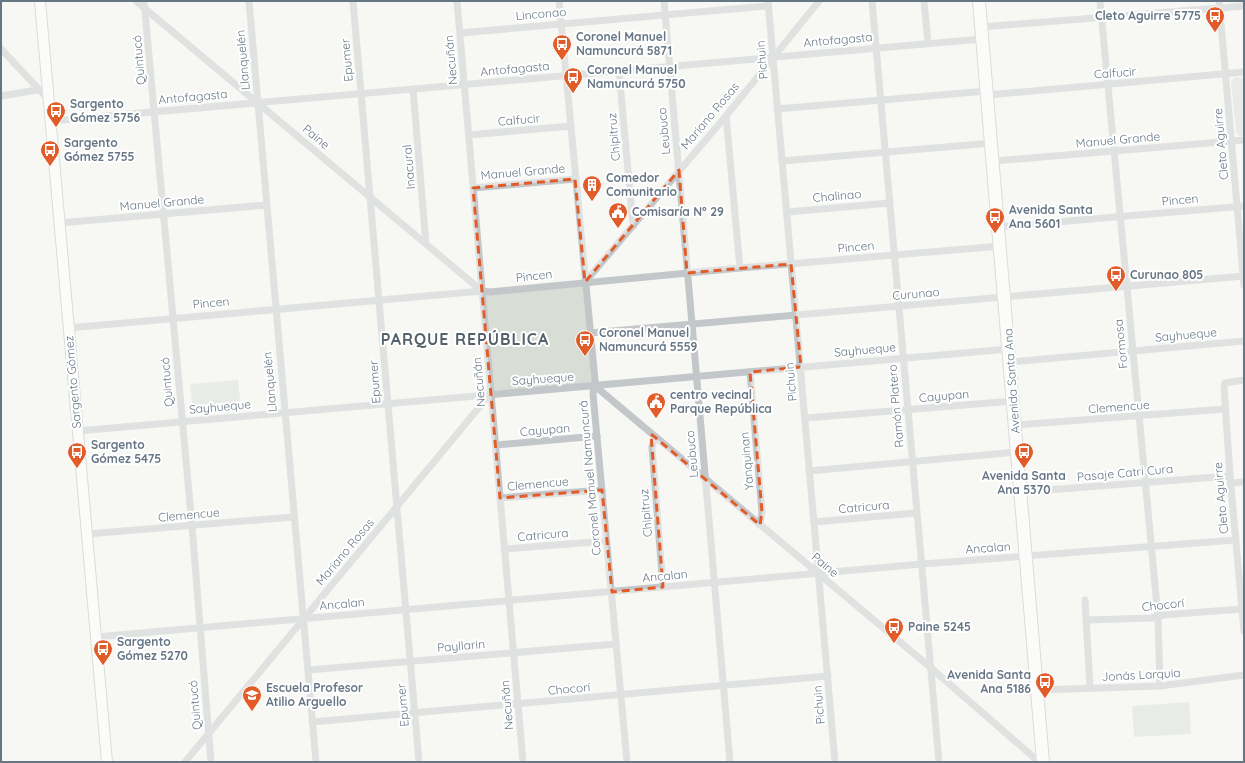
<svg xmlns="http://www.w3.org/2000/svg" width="1245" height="763" viewBox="0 0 1245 763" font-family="Quicksand,sans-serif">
  <rect width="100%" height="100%" fill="#f7f7f4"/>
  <g fill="#d8ded5">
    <polygon points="1244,77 1244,135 1239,136 1236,133 1231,82 1234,78"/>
    <polygon points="585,282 595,386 491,393 483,296 490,292"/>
    <polygon points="238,380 241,408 193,412 190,384"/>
    <polygon points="1189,702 1191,734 1134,737 1132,706"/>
  </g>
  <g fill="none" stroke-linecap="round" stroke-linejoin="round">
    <defs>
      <polyline id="secondary" points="40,1 107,762"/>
      <polyline id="primary" points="979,1 1043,762"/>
    </defs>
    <use href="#secondary" stroke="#b5babf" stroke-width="12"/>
    <use href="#primary" stroke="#b6babe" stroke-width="14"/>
    <g stroke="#c3c7ca" stroke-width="7">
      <polyline points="136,1 482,291"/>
      <polyline points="144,1 192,526 211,762"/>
      <polyline points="249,1 316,762"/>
      <polyline points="353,1 419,762"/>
      <polyline points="457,1 523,762"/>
      <polyline points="559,1 595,380 593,394 627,762"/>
      <polyline points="664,1 730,762"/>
      <polyline points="768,1 835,762"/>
      <polyline points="872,1 939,762"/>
      <polyline points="924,1 928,43"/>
      <polyline points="1100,1 1158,617 1160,686"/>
      <polyline points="1219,1 1244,285"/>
      <polyline points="981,27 1244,6"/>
      <polyline points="460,33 768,6"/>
      <polyline points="1,49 49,100"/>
      <polyline points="619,71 633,226"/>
      <polyline points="413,89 426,244"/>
      <polyline points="987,95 1244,72"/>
      <polyline points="1,96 37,90"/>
      <polyline points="777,109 987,91"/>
      <polyline points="726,116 740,268"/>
      <polyline points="50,121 982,39"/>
      <polyline points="469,135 571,126"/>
      <polyline points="782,161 992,143"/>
      <polyline points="994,161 1244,140"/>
      <polyline points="473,188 575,179"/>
      <polyline points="787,212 890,203"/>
      <polyline points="59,223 266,205"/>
      <polyline points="999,227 1244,206"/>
      <polyline points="585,282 726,116 819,1"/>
      <polyline points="68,328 482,291 490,292 740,268 1001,246"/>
      <polyline points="590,333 1244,276"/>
      <polyline points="1010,362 1244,341"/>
      <polyline points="750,372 762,512 760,525"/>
      <polyline points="1244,380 1225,383 1224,386 1230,476 1244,631"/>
      <polyline points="595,386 931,668 1039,762"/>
      <polyline points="806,418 1013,401"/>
      <polyline points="1015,425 1225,409"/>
      <polyline points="78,431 1009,349"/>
      <polyline points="655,437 652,447 663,587"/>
      <polyline points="496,445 597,436"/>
      <polyline points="809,471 1017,452"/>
      <polyline points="1230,483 1244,482"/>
      <polyline points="1021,492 1230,476"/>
      <polyline points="500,498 602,490"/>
      <polyline points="814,522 916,513"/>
      <polyline points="87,534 293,517"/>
      <polyline points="504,549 606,541"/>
      <polyline points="1085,600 1090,688"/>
      <polyline points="1087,620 1152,618 1163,615 1242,609"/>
      <polyline points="96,637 922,564 1236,540"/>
      <polyline points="308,670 616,644"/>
      <polyline points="1038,690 1160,686 1244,675"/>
      <polyline points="312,722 828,676"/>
      <polyline points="185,762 491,393"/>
    </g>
    <use href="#secondary" stroke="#fff" stroke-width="10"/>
    <use href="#primary" stroke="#fff" stroke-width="12"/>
  </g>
  <path d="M0 0H1245V763H0ZM679 170 687 273 791 264 801 367 750 372 762 512 760 525 651 434 663 587 612 592 602 490 500 498 473 188 575 179 585 282Z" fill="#f7f7f4" fill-opacity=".55" fill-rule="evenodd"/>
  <path fill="none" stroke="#e25c2a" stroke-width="3" stroke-dasharray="8 5" stroke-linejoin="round" d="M679 170 687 273 791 264 801 367 750 372 762 512 760 525 651 434 663 587 612 592 602 490 500 498 473 188 575 179 585 282Z"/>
  <defs>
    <symbol id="bus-pin" viewBox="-11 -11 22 30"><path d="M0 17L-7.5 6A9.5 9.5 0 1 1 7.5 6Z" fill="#e25c2a" stroke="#fff"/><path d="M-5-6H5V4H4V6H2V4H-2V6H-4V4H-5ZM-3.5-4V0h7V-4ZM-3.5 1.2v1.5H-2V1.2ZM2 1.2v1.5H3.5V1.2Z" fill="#fff"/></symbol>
    <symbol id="building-pin" viewBox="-11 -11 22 30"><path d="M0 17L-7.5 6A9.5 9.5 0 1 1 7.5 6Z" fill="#e25c2a" stroke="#fff"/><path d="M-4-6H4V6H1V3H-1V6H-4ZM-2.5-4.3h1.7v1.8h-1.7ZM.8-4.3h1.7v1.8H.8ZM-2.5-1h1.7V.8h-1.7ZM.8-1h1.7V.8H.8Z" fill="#fff"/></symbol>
    <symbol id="civic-pin" viewBox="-11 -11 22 30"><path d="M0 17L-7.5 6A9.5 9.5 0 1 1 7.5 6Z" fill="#e25c2a" stroke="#fff"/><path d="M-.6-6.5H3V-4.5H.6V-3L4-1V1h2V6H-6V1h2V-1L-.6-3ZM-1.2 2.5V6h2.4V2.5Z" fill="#fff"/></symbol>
    <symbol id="school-pin" viewBox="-11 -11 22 30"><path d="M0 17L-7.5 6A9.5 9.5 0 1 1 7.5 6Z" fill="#e25c2a" stroke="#fff"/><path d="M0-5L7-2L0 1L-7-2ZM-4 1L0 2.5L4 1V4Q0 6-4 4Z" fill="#fff"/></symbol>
  </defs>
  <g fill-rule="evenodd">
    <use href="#bus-pin" x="1204" y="5" width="22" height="30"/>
    <use href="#bus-pin" x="551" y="33" width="22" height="30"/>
    <use href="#bus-pin" x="562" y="66" width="22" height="30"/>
    <use href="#bus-pin" x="45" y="100" width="22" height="30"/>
    <use href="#bus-pin" x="39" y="139" width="22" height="30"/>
    <use href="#building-pin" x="581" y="174" width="22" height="30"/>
    <use href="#civic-pin" x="607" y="201" width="22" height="30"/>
    <use href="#bus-pin" x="984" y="206" width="22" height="30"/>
    <use href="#bus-pin" x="1105" y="264" width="22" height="30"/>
    <use href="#bus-pin" x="574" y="329" width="22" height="30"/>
    <use href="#civic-pin" x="645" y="391" width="22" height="30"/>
    <use href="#bus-pin" x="66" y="441" width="22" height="30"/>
    <use href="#bus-pin" x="1013" y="441" width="22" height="30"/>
    <use href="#bus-pin" x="883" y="616" width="22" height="30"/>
    <use href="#bus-pin" x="92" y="638" width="22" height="30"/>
    <use href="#bus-pin" x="1034" y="671" width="22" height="30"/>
    <use href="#school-pin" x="241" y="684" width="22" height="30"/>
  </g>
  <g text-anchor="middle" stroke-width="4" stroke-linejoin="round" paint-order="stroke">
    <g font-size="12" fill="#667685" stroke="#fff">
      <text transform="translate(541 14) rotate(-5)" y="4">Linconao</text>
      <text transform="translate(838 40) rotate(-5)" y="4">Antofagasta</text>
      <text transform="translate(139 60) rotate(-95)" y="4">Quintucó</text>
      <text transform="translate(243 60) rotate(-95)" y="4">Llanquelén</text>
      <text transform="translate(347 60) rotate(-95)" y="4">Epumer</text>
      <text transform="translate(451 60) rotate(-95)" y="4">Necuñán</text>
      <text transform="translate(762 60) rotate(-95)" y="4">Pichuin</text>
      <text transform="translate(515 69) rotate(-5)" y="4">Antofagasta</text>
      <text transform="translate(1115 73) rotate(-4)" y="4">Calfucir</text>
      <text transform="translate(193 97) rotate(-5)" y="4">Antofagasta</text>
      <text transform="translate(710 116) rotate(-50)" y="4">Mariano Rosas</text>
      <text transform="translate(519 120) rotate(-5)" y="4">Calfucir</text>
      <text transform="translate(664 131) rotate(-95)" y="4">Leubuco</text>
      <text transform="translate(316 137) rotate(40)" y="4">Paine</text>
      <text transform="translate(614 137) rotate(-95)" y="4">Chipitruz</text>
      <text transform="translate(1118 140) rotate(-5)" y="4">Manuel Grande</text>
      <text transform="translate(1221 144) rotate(-95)" y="4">Cleto Aguirre</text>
      <text transform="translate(409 167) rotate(-95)" y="4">Inacural</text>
      <text transform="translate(523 172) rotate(-5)" y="4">Manuel Grande</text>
      <text transform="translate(837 196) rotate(-5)" y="4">Chalinao</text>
      <text transform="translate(1180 200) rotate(-5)" y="4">Pincen</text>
      <text transform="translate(162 203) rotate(-5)" y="4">Manuel Grande</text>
      <text transform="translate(856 247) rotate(-5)" y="4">Pincen</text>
      <text transform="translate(534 276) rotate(-6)" y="4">Pincen</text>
      <text transform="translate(916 294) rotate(-5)" y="4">Curunao</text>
      <text transform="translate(211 303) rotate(-5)" y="4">Pincen</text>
      <text transform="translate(1186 335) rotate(-5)" y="4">Sayhueque</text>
      <text transform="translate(1121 344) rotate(-96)" y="4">Formosa</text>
      <text transform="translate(865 350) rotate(-5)" y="4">Sayhueque</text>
      <text transform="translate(543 379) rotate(-4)" y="4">Sayhueque</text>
      <text transform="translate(1012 381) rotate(-94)" y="4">Avenida Santa Ana</text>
      <text transform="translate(73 382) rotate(-95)" y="4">Sargento Gómez</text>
      <text transform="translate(167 382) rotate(-95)" y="4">Quintucó</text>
      <text transform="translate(270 382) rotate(-95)" y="4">Llanquelén</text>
      <text transform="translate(375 382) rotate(-94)" y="4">Epumer</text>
      <text transform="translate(479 382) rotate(-95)" y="4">Necuñán</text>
      <text transform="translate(791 382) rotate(-95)" y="4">Pichuin</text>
      <text transform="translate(944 396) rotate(-5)" y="4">Cayupan</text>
      <text transform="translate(896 406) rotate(-95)" y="4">Ramón Platero</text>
      <text transform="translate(220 407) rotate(-5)" y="4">Sayhueque</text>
      <text transform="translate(1119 407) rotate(-4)" y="4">Clemencue</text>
      <text transform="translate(545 430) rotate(-5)" y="4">Cayupan</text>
      <text transform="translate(692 454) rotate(-95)" y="4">Leubuco</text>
      <text transform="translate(747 461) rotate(-95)" y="4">Yanquinan</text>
      <text transform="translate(1125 473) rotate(-5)" y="4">Pasaje Catri Cura</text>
      <text transform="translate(590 478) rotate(-95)" y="4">Coronel Manuel Namuncurá</text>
      <text transform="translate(538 484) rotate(-5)" y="4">Clemencue</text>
      <text transform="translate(1221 498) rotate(-95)" y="4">Cleto Aguirre</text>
      <text transform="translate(864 507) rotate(-5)" y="4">Catricura</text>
      <text transform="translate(646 513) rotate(-95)" y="4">Chipitruz</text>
      <text transform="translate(189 515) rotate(-5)" y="4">Clemencue</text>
      <text transform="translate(543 535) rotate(-5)" y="4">Catricura</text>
      <text transform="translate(988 548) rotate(-4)" y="4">Ancalan</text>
      <text transform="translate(345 552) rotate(-50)" y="4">Mariano Rosas</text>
      <text transform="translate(825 565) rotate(40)" y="4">Paine</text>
      <text transform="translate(665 576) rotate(-5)" y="4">Ancalan</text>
      <text transform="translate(342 604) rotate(-5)" y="4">Ancalan</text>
      <text transform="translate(1163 605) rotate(-6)" y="4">Chocorí</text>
      <text transform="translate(461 646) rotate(-5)" y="4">Payllarin</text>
      <text transform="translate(1141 675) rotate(-3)" y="4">Jonás Larquia</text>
      <text transform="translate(569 689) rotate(-5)" y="4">Chocorí</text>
      <text transform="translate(195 705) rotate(-95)" y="4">Quintucó</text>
      <text transform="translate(403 705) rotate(-95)" y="4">Epumer</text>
      <text transform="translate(507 705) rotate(-95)" y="4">Necuñán</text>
      <text transform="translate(819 705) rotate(-95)" y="4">Pichuin</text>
    </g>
    <g font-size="12" font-weight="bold" fill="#667685" stroke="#fff" text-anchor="start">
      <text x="1201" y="20" text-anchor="end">Cleto Aguirre 5775</text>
      <text x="576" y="41">Coronel Manuel<tspan x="576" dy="14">Namuncurá 5871</tspan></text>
      <text x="587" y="74">Coronel Manuel<tspan x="587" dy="14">Namuncurá 5750</tspan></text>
      <text x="70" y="108">Sargento<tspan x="70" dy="14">Gómez 5756</tspan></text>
      <text x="64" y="147">Sargento<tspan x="64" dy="14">Gómez 5755</tspan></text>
      <text x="606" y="182">Comedor<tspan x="606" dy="14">Comunitario</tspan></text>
      <text x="1009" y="214">Avenida Santa<tspan x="1009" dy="14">Ana 5601</tspan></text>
      <text x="632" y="216">Comisaría N° 29</text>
      <text x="1130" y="279">Curunao 805</text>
      <text x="599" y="337">Coronel Manuel<tspan x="599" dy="14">Namuncurá 5559</tspan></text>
      <text x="670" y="399">centro vecinal<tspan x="670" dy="14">Parque República</tspan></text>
      <text x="91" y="449">Sargento<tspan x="91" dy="14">Gómez 5475</tspan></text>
      <text x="1024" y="480" text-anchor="middle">Avenida Santa<tspan x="1024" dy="14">Ana 5370</tspan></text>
      <text x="908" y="631">Paine 5245</text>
      <text x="117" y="646">Sargento<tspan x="117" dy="14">Gómez 5270</tspan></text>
      <text x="1031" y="679" text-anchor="end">Avenida Santa<tspan x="1031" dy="14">Ana 5186</tspan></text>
      <text x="266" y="692">Escuela Profesor<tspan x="266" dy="14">Atilio Arguello</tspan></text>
    </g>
    <g font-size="16" font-weight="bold" letter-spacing="1" fill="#54606a" stroke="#fff">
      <text x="465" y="345">PARQUE REPÚBLICA</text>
    </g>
  </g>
  <rect width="1245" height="763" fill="none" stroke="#667685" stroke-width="4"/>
</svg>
